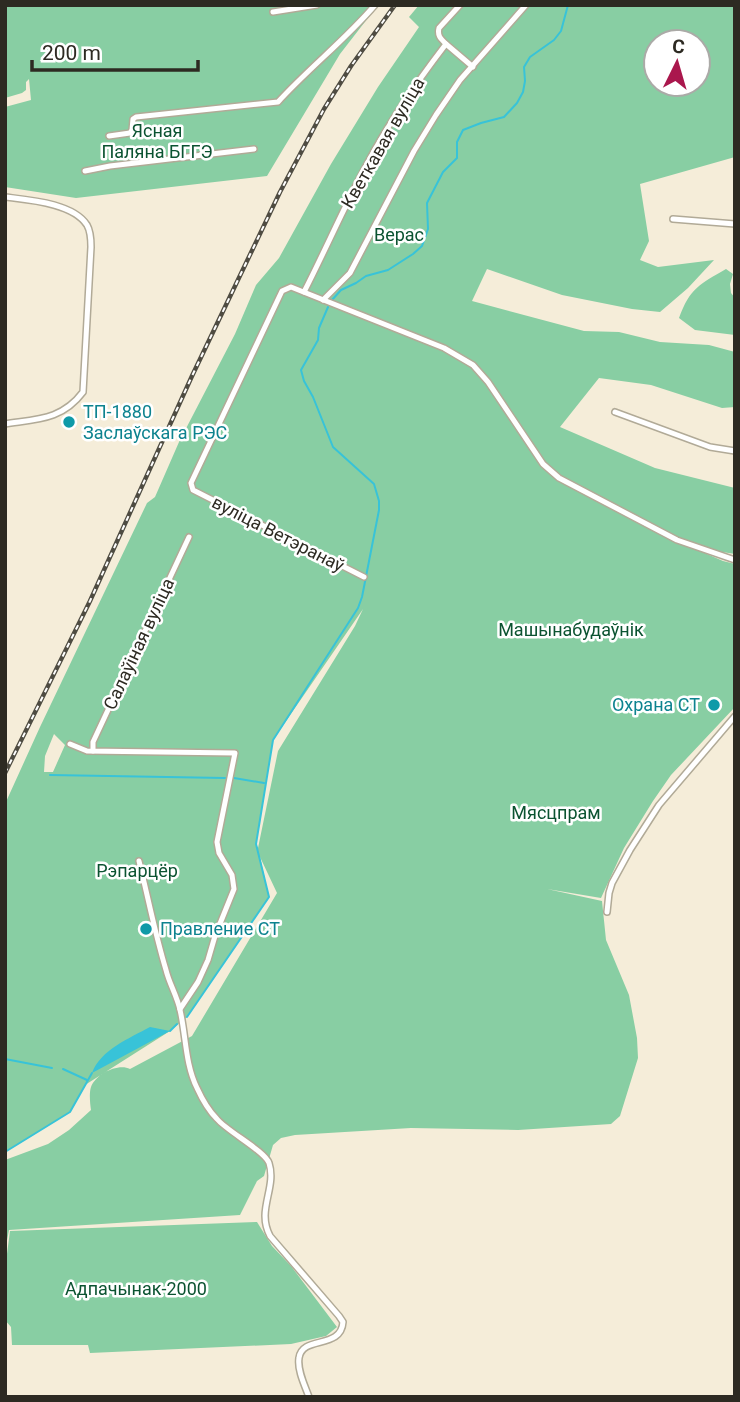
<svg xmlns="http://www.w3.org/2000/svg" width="740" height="1402" viewBox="0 0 740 1402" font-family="Roboto,sans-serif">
  <rect width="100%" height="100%" fill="#f5edd9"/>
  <g fill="#88cea3" fill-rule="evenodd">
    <polygon points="5,5 378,5 340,54 267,176 76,198 5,187 5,107 31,100 29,79 26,82 26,90 22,93 5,98"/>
    <path d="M419 5H735V157L640 184 649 241 640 260 658 267 714 260 688 288 660 312 632 309 562 295 487 269 472 301 584 331 619 332 660 342 709 345 735 352V407L722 408 651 385 599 378 560 427 655 468 735 488V554L691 547 723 561 735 564V707L671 775 653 801 624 848 601 898 547 889 602 901 606 940 629 995 637 1038 638 1058 620 1116 611 1124 518 1130 411 1128 295 1135 281 1138 273 1145 264 1176 257 1181 240 1215 9 1230 5 1251V1160L48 1144 69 1130 91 1110C90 1103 89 1093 91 1087 96 1074 118 1063 130 1069L192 1036 277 893 260 857 269 897 187 1017 170 1031 85 1085 70 1112 5 1152V804L40 727 147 503 155 497 179 442 235 334 256 285 279 258 331 164 378 87 419 27 409 17ZM656 42H698V84H656ZM363 609 355 626 278 751 258 848 256 844 273 740ZM54 734 65 745 53 772H44L45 756Z"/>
    <path d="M726 269 733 274 730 284 731 293 735 298V335L695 330 679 318C690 288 700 284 726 269Z"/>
    <polygon points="257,1222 272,1246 291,1266 337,1327 326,1336 291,1344 90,1353 88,1345 12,1345 11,1327 5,1320 5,1269 10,1231"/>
  </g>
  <path fill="#38c3d8" d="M150 1027 170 1031 92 1073C100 1050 130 1038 150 1027Z"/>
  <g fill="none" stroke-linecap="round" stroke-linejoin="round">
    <g stroke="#38c3d8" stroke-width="2">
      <polyline points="332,300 341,290 356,283 366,276 388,270 413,254 422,246 428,229 427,203 443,172 457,158 457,142 463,130 481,123 504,117 517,103 523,92 525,81 524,67 530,57 554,40 561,31 568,5"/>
      <polyline points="50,775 225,778"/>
      <polyline points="234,778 264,783"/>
      <polyline points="187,1017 269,897 256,844 273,740 358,608 362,597 379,510 379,501 374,484 333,447 313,397 304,381 301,370 318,340 319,328 328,307"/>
      <polyline points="170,1031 177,1024"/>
      <polyline points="5,1059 52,1068"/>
      <polyline points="63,1069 87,1080"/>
      <polyline points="5,1152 70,1112 92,1073"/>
    </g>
    <defs>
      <g id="street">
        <polyline points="273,12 317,5"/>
        <polyline points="446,44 473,67"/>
        <path d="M109 136 130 133 132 130 133 119 136 117 278 102C309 68 345 40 375 5"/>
        <polyline points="85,171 110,166 254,149"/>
        <path d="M5 197C29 200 73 203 87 225 91 232 91 240 91 247L83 392C62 420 37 419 5 424"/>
        <polyline points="673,219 735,224"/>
        <path d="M304 292C325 251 344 207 366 166 389 122 416 83 446 44 441 39 437 36 439 28L460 5"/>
        <polyline points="323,300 350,273 414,151 436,115 460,80 526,5"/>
        <polyline points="615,412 710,447 735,451"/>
        <polyline points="364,577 193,490 191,483 282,291 291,287 444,348 473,365 488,382 543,464 559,478 677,540 735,560"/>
        <polyline points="70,744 87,751 235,753 217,842 219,853 232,875 234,889 215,936 208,960 198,982 180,1009"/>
        <polyline points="93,751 93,742 189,537"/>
        <path d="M139 861C148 897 155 934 166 970 169 983 177 996 180 1010 186 1035 185 1064 197 1088 202 1099 208 1110 217 1119 228 1132 265 1151 269 1163 277 1188 256 1210 270 1236L339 1316 343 1322C341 1350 302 1335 299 1358 297 1370 305 1386 309 1397"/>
        <polyline points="607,912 609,893 612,883 630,850 659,805 735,716"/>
      </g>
    </defs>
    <use href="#street" stroke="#b1aa97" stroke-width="8"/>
    <use href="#street" stroke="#fff" stroke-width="5"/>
    <defs>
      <polyline id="rail" points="5,773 90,601 192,376 280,192 324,109 351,66 395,5"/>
    </defs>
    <use href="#rail" stroke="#4f4c42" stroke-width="4.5"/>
    <use href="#rail" stroke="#fff" stroke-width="2" stroke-dasharray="5" stroke-linecap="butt"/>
  </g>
  <g fill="#0f9aa8" stroke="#fff" stroke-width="2.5">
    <circle cx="69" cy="422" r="7"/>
    <circle cx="714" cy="705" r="7"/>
    <circle cx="146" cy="929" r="7"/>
  </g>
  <g text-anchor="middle" stroke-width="5" stroke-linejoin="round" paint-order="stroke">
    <g font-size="18" fill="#0b5331" stroke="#fff">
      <text x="157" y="137">Ясная<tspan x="157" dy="21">Паляна БГГЭ</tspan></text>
      <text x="399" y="241">Верас</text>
      <text x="571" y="636">Машынабудаўнік</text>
      <text x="556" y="819">Мясцпрам</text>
      <text x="137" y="877">Рэпарцёр</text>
      <text x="136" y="1295">Адпачынак-2000</text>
    </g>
    <g font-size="18" fill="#2d2a22" stroke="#fff">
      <text transform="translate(383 143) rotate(-60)" y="6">Кветкавая вуліца</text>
      <text transform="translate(278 534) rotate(27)" y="6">вуліца Ветэранаў</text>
      <text transform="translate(139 644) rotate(-65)" y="6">Салаўіная вуліца</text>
    </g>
    <g font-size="18" fill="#0d838f" stroke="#fff" text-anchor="start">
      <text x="83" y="418">ТП-1880<tspan x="83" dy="21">Заслаўскага РЭС</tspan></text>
      <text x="700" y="711" text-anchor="end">Охрана СТ</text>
      <text x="160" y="935">Правление СТ</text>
    </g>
  </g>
  <rect width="740" height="1402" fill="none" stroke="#2d2a22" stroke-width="14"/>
  <g transform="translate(677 63) rotate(5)"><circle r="33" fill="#ffffff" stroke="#abaaa7" stroke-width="2"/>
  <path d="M0-5L12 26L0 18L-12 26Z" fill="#aa174d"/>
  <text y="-10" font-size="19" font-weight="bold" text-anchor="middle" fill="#2d2a22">С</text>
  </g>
  <path d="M32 60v10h166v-10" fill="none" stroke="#2d2a22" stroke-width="3.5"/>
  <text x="42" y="60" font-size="21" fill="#2d2a22" stroke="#ffffff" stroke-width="5" paint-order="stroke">200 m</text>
</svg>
